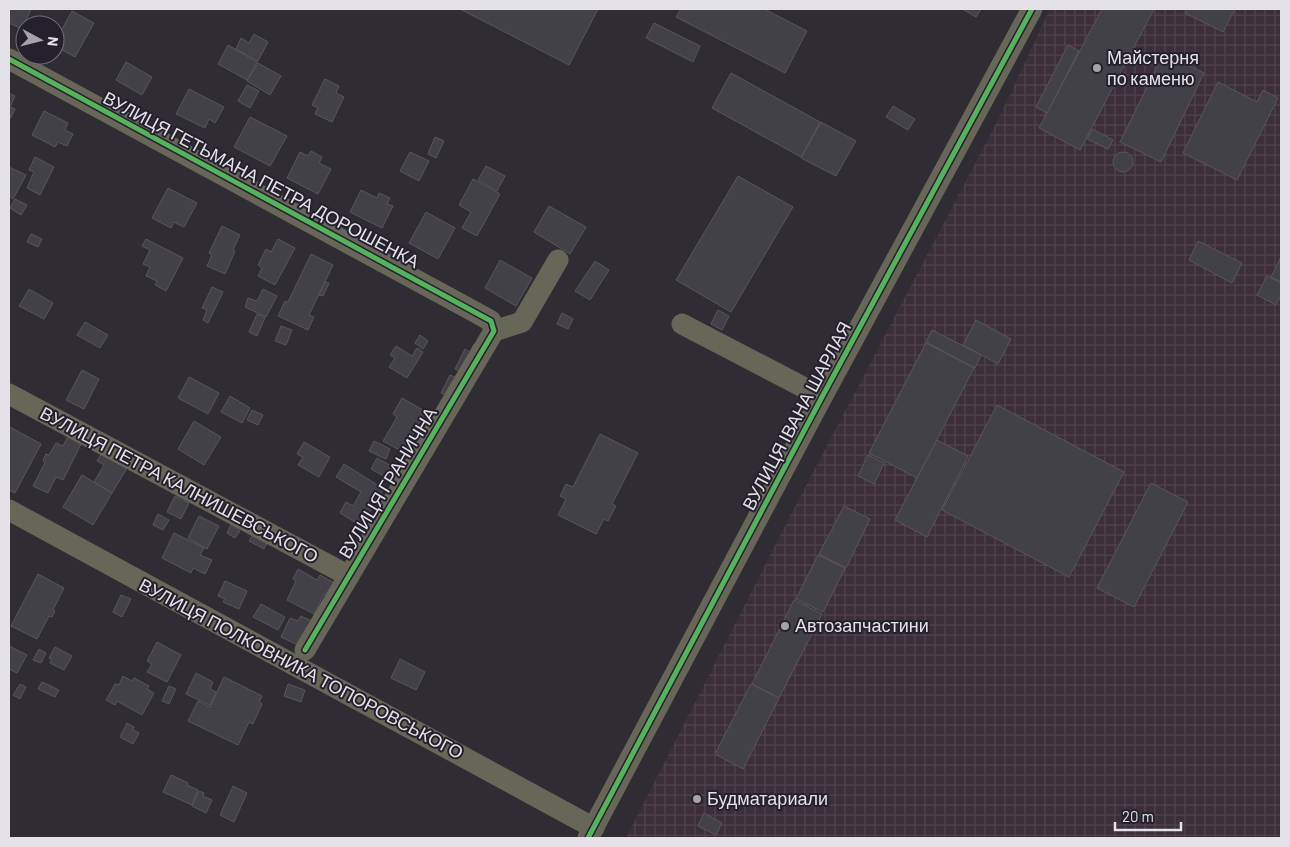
<svg xmlns="http://www.w3.org/2000/svg" width="1290" height="847" viewBox="0 0 1290 847" font-family="Barlow,sans-serif">
  <defs>
    <pattern id="industrial-grid" width="8" height="8" patternUnits="userSpaceOnUse" patternTransform="scale(1.25)"><rect width="8" height="8" fill="#3c2f3a"/><path d="M0 4h8M4 0v8" fill="none" stroke="#4f434d"/></pattern>
  </defs>
  <rect width="100%" height="100%" fill="#2f2d33"/>
  <polygon fill="url(#industrial-grid)" points="1050,9 1281,9 1281,838 626,838 787,522 999,118"/>
  <g fill="#434148" stroke="#58565c">
    <polygon points="9,9 31,9 22,29 9,23"/>
    <polygon points="460,9 598,9 569,65"/>
    <polygon points="681,9 764,9 807,31 785,73 676,17"/>
    <polygon points="962,9 981,9 976,17"/>
    <polygon points="1102,9 1154,9 1080,150 1039,128"/>
    <polygon points="1187,9 1235,9 1223,32 1185,13"/>
    <polygon points="72,11 94,23 75,57 55,46 55,42"/>
    <polygon points="654,23 700,46 693,62 646,38"/>
    <polygon points="254,34 268,42 258,61 236,49 241,38 249,43"/>
    <polygon points="228,45 257,62 247,80 218,64"/>
    <polygon points="1068,45 1079,51 1047,113 1036,107"/>
    <polygon points="1164,53 1204,73 1161,162 1120,142"/>
    <polygon points="126,62 152,77 142,95 116,80"/>
    <polygon points="258,63 281,76 270,95 247,81"/>
    <polygon points="731,73 820,122 801,157 712,108"/>
    <polygon points="325,79 339,86 336,93 344,97 332,122 315,114 318,108 312,105"/>
    <polygon points="1218,82 1257,102 1263,90 1278,98 1237,180 1183,153"/>
    <polygon points="247,85 259,91 250,108 238,101"/>
    <polygon points="189,89 224,107 215,123 209,119 205,128 176,114"/>
    <polygon points="9,93 15,96 10,107 15,109 10,119"/>
    <polygon points="893,106 915,119 908,130 886,117"/>
    <polygon points="44,111 68,123 65,130 73,134 67,146 58,142 55,147 32,135"/>
    <polygon points="250,117 287,136 270,166 234,147"/>
    <polygon points="821,122 856,141 836,176 801,158"/>
    <polygon points="1092,129 1113,140 1108,149 1087,139"/>
    <polygon points="435,137 444,141 436,158 428,154"/>
    <polygon points="311,151 322,157 319,163 331,169 318,194 287,178 300,152 308,156"/>
    <polygon points="410,152 429,161 419,181 400,171"/>
    <circle cx="1123" cy="162" r="10"/>
    <polygon points="35,157 54,167 40,195 27,188 34,172 29,170"/>
    <polygon points="486,166 505,176 497,191 478,180"/>
    <polygon points="9,167 26,175 13,199 9,196"/>
    <polygon points="738,176 793,207 731,312 676,280"/>
    <polygon points="473,179 500,194 477,236 462,228 471,212 459,205"/>
    <polygon points="168,188 197,203 184,227 174,222 171,228 152,218"/>
    <polygon points="361,190 377,198 379,193 390,198 387,204 393,206 382,228 350,212"/>
    <polygon points="15,199 27,205 21,215 10,208"/>
    <polygon points="549,206 586,227 570,254 534,232"/>
    <polygon points="426,212 455,228 438,259 409,243"/>
    <polygon points="222,226 240,235 233,250 235,251 225,274 207,266 212,255 209,253"/>
    <polygon points="31,234 42,239 38,247 27,242"/>
    <polygon points="146,239 183,258 166,291 155,285 157,281 146,276 150,267 143,264 150,250 142,246"/>
    <polygon points="278,239 295,248 275,285 258,276 262,268 258,265 266,249 271,252"/>
    <polygon points="1198,241 1242,263 1232,283 1189,260"/>
    <polygon points="311,254 333,265 309,315 314,317 308,330 278,316 285,301 288,302"/>
    <polygon points="1281,257 1281,282 1271,277"/>
    <polygon points="500,260 532,278 516,306 485,288"/>
    <polygon points="595,261 609,270 590,300 575,291"/>
    <polygon points="1267,276 1281,283 1281,295 1276,305 1257,295"/>
    <polygon points="325,282 329,283 323,296 319,295"/>
    <polygon points="212,287 223,292 208,323 203,320 207,310 202,308"/>
    <polygon points="29,289 53,303 44,319 19,306"/>
    <polygon points="263,289 277,296 266,317 245,307 248,298 257,301"/>
    <polygon points="718,310 729,316 722,330 711,324"/>
    <polygon points="562,313 573,319 568,329 557,324"/>
    <polygon points="257,314 265,318 257,336 249,332"/>
    <polygon points="976,320 1011,339 998,364 963,345"/>
    <polygon points="85,322 108,335 100,348 77,335"/>
    <polygon points="281,326 292,330 286,345 275,341"/>
    <polygon points="932,330 981,355 975,368 926,342"/>
    <polygon points="420,335 428,341 423,349 415,343"/>
    <polygon points="926,343 974,368 917,478 869,453"/>
    <polygon points="474,344 479,346 465,374 455,369 465,349 470,352"/>
    <polygon points="396,346 412,356 417,348 423,352 407,378 389,367 395,358 390,355"/>
    <polygon points="82,370 99,379 84,409 66,400"/>
    <polygon points="450,375 457,378 447,396 441,393"/>
    <polygon points="189,377 219,393 208,414 178,398"/>
    <polygon points="230,396 250,408 242,423 221,412"/>
    <polygon points="402,398 433,416 423,433 416,429 403,452 383,441 397,417 393,414"/>
    <polygon points="997,405 1124,472 1069,577 942,510"/>
    <polygon points="252,410 263,415 258,425 247,420"/>
    <polygon points="194,421 221,437 204,465 178,449"/>
    <polygon points="10,427 41,444 15,493 9,490 9,430"/>
    <polygon points="600,434 638,453 612,504 616,506 608,521 604,519 596,534 558,515 566,499 560,496 566,484 573,487"/>
    <polygon points="68,436 81,444 63,480 56,477 48,493 33,486 45,463 43,461 46,454 49,455 56,443 63,446"/>
    <polygon points="937,440 968,456 927,537 895,520"/>
    <polygon points="374,441 390,449 386,459 369,451"/>
    <polygon points="304,442 330,457 319,477 298,465 303,457 297,454"/>
    <polygon points="102,453 127,468 112,493 94,482 104,465 97,461"/>
    <polygon points="868,455 884,463 874,484 858,476"/>
    <polygon points="377,458 396,469 393,474 402,479 400,485 371,469"/>
    <polygon points="344,464 384,489 361,526 340,513 346,502 353,506 361,492 336,477"/>
    <polygon points="82,475 112,493 93,525 63,507"/>
    <polygon points="1151,483 1188,502 1134,607 1097,588"/>
    <polygon points="175,496 189,503 181,519 167,512"/>
    <polygon points="844,506 870,519 846,568 819,554"/>
    <polygon points="158,514 169,520 163,530 153,525"/>
    <polygon points="199,516 219,526 207,549 188,538"/>
    <polygon points="231,525 240,531 235,538 227,533"/>
    <polygon points="174,533 204,548 200,555 212,560 205,574 193,568 191,573 162,558"/>
    <polygon points="253,535 267,543 264,549 249,541"/>
    <polygon points="818,555 845,568 823,612 796,599"/>
    <polygon points="298,569 317,580 320,575 338,585 331,598 324,594 314,614 287,600 296,581 293,579"/>
    <polygon points="38,574 64,588 53,610 55,611 52,617 49,616 37,639 11,626"/>
    <polygon points="225,581 247,591 239,609 223,602 225,599 218,596"/>
    <polygon points="121,595 131,599 122,617 113,612"/>
    <polygon points="794,600 822,614 779,698 752,684"/>
    <polygon points="261,604 285,617 278,630 253,617"/>
    <polygon points="301,616 316,623 300,646 281,637 290,618 298,621"/>
    <polygon points="157,642 181,655 167,682 147,672 152,664 147,661"/>
    <polygon points="9,646 27,655 17,673 9,669"/>
    <polygon points="55,647 72,656 64,670 50,663 52,659 49,658"/>
    <polygon points="39,649 46,653 41,663 33,660"/>
    <polygon points="400,659 425,672 416,690 391,678"/>
    <polygon points="196,673 213,682 210,689 216,692 210,705 186,694"/>
    <polygon points="123,676 132,681 134,678 149,686 147,689 154,693 142,715 117,701 115,705 106,700 115,684 119,685"/>
    <polygon points="224,677 262,696 259,702 262,704 253,724 249,722 238,745 188,721 198,701 210,707"/>
    <polygon points="42,682 59,690 55,697 38,689"/>
    <polygon points="20,684 26,687 20,699 13,695"/>
    <polygon points="288,684 305,690 301,702 284,696"/>
    <polygon points="751,684 779,698 743,769 715,754"/>
    <polygon points="169,686 176,689 169,704 162,701"/>
    <polygon points="127,723 134,727 133,730 139,733 133,744 120,737"/>
    <polygon points="171,775 188,783 187,785 198,790 192,805 163,792"/>
    <polygon points="233,786 247,793 234,822 220,815"/>
    <polygon points="199,791 204,793 203,796 212,800 206,813 192,806"/>
    <polygon points="704,813 722,823 716,835 698,826"/>
  </g>
  <g fill="none" stroke-linecap="round" stroke-linejoin="round">
    <g stroke="#676659" stroke-width="21">
      <polyline points="9,59 475,312 491,321 494,331"/>
      <polyline points="682,324 822,397"/>
      <polyline points="494,331 522,322 558,260"/>
      <polyline points="9,394 349,576"/>
      <polyline points="9,510 594,828"/>
      <polyline points="305,650 494,331"/>
      <polyline points="588,838 822,397 1032,9"/>
    </g>
    <defs>
      <g id="cycleway">
        <polyline points="9,59 491,321 494,331 305,650"/>
        <polyline points="588,838 822,397 1032,9"/>
      </g>
    </defs>
    <use href="#cycleway" stroke="#25212c" stroke-width="8"/>
    <use href="#cycleway" stroke="#56b35d" stroke-width="5"/>
  </g>
  <g fill="#a5a2a9" stroke="#25212c" stroke-width="2">
    <circle cx="1097" cy="68" r="5"/>
    <circle cx="785" cy="626" r="5"/>
    <circle cx="697" cy="799" r="5"/>
  </g>
  <g text-anchor="middle" stroke-width="4" stroke-linejoin="round" paint-order="stroke">
    <g font-size="18" fill="#e4e1e9" stroke="#25212c" text-anchor="start">
      <text x="1107" y="64">Майстерня<tspan x="1107" dy="21">по каменю</tspan></text>
      <text x="795" y="632">Автозапчастини</text>
      <text x="707" y="805">Будматариали</text>
    </g>
    <g font-size="18" fill="#e4e1e9" stroke="#25212c">
      <text transform="translate(261 180) rotate(28)" y="6">ВУЛИЦЯ ГЕТЬМАНА ПЕТРА ДОРОШЕНКА</text>
      <text transform="translate(797 416) rotate(-62)" y="6">ВУЛИЦЯ ІВАНА ШАРЛАЯ</text>
      <text transform="translate(388 483) rotate(-59)" y="6">ВУЛИЦЯ ГРАНИЧНА</text>
      <text transform="translate(179 485) rotate(28)" y="6">ВУЛИЦЯ ПЕТРА КАЛНИШЕВСЬКОГО</text>
      <text transform="translate(301 669) rotate(28)" y="6">ВУЛИЦЯ ПОЛКОВНИКА ТОПОРОВСЬКОГО</text>
    </g>
  </g>
  <rect width="1290" height="847" fill="none" stroke="#e4e1e9" stroke-width="20"/>
  <g transform="translate(40 40) rotate(97)"><circle r="24" fill="#25212c" stroke="#716e78"/>
  <path d="M0-4L9 19L0 12L-9 19Z" fill="#a5a2a9"/>
  <text y="-8" font-size="14" font-weight="bold" text-anchor="middle" fill="#e4e1e9">N</text>
  </g>
  <path d="M1115 822v8h66v-8" fill="none" stroke="#e4e1e9" stroke-width="2.5"/>
  <text x="1122" y="822" font-size="15" fill="#e4e1e9" stroke="#25212c" stroke-width="4" paint-order="stroke">20 m</text>
</svg>
